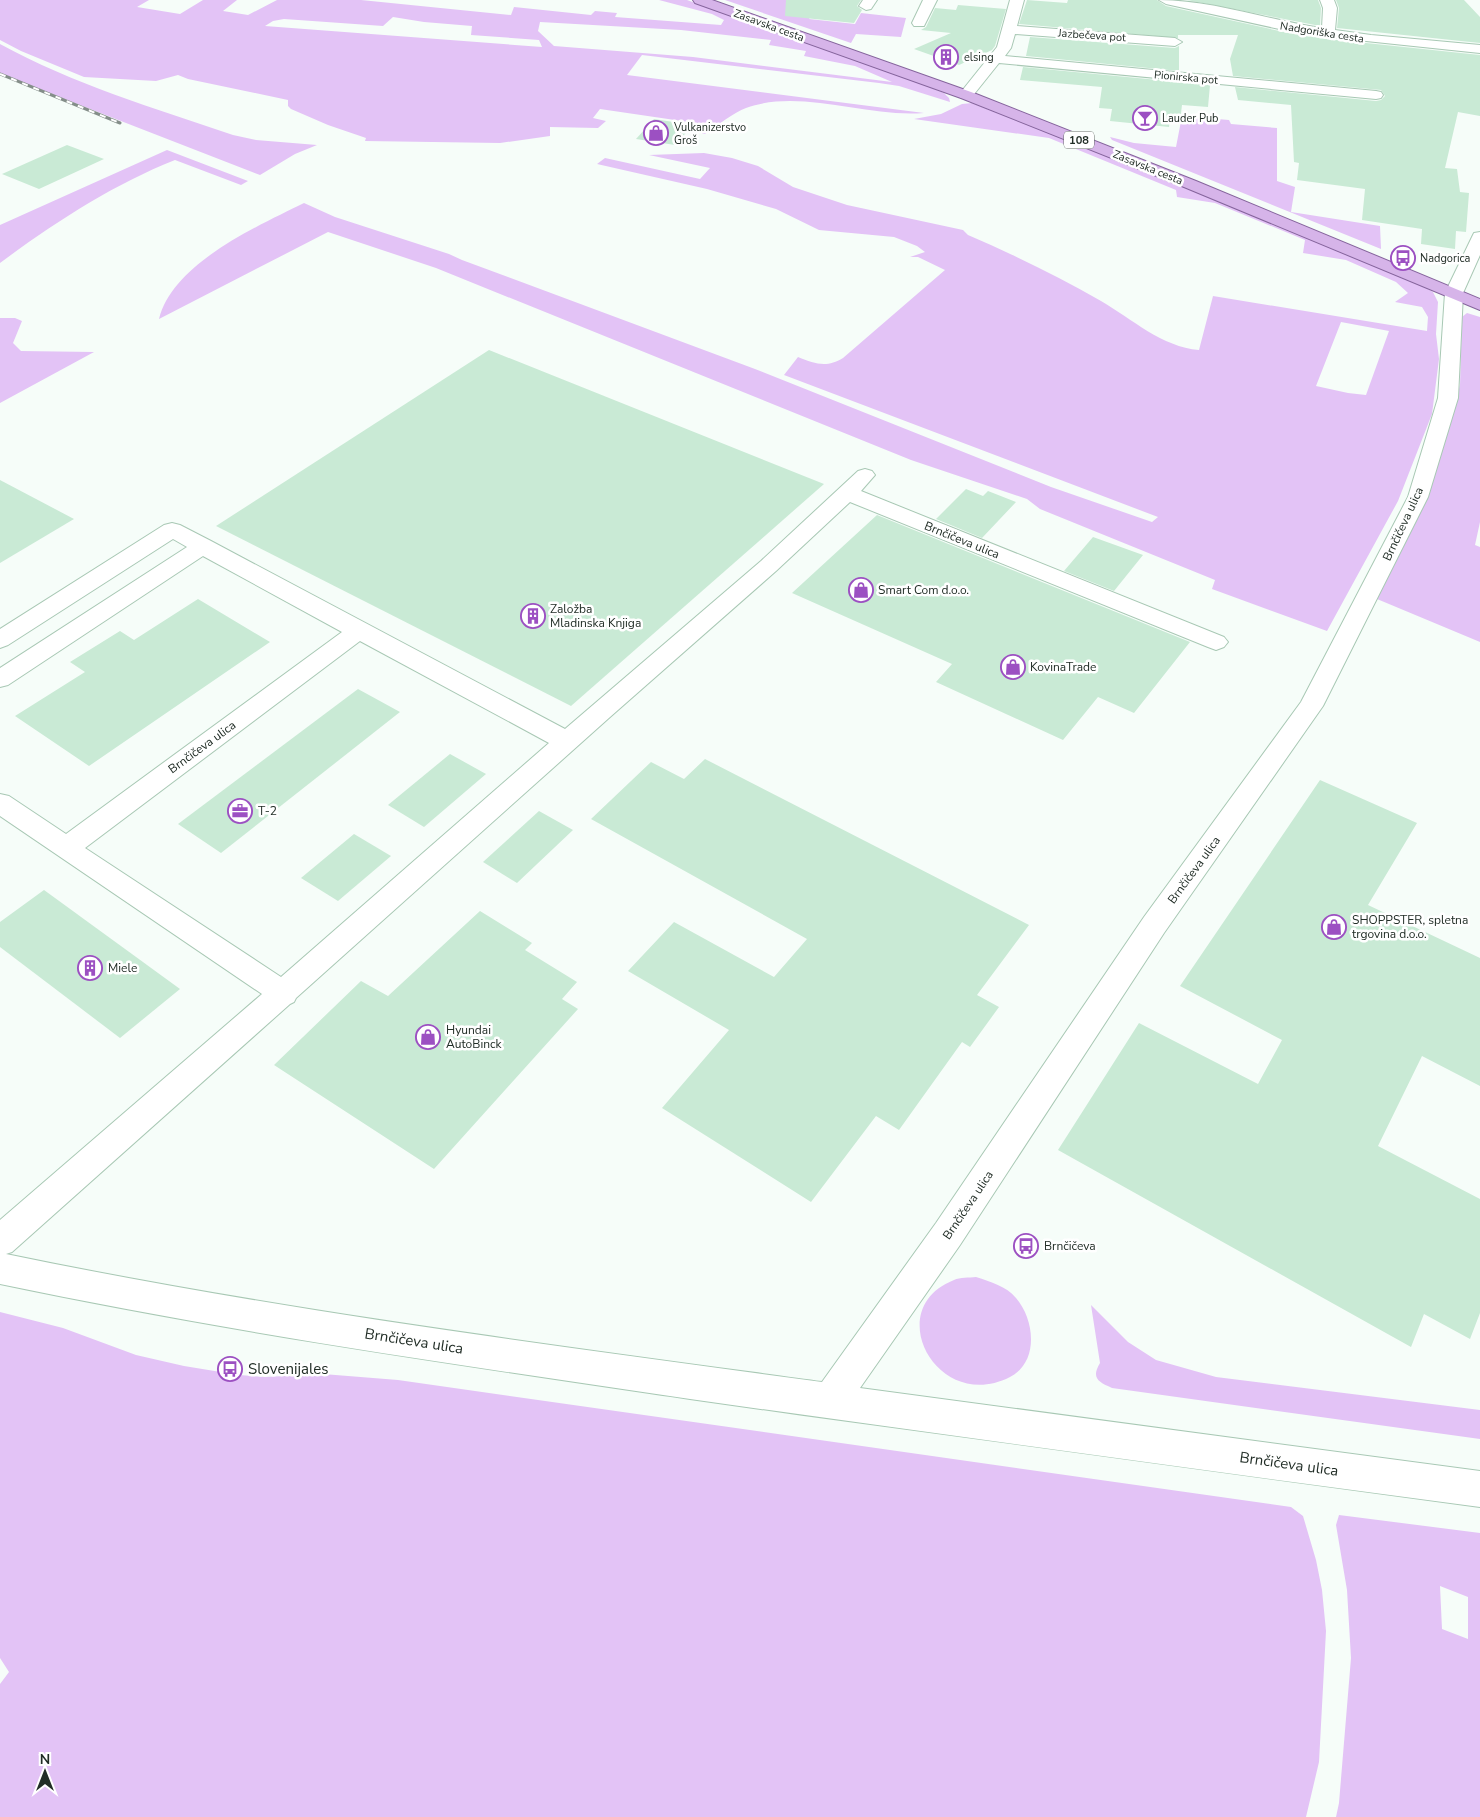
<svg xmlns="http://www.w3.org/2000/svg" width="1480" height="1817" viewBox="0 0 1480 1817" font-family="'Nunito Sans',sans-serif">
  <rect width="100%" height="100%" fill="#f6fdf9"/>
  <g fill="#e3c3f6" fill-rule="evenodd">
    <path d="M0 0H149L137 7 180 14 203 0H237L223 11 248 15 277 0H361L511 15 514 7 591 15 595 11 617 13 615 17 721 25 724 20 712 14 659 0H687L930 87 944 93 949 98 950 102 899 86 879 83 642 55 627 75 924 113C867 118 801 88 746 108 734 112 717 126 705 134H702L709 125 600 109 593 118 606 121 598 128 550 127V136L500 143 365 141 366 138 328 125 291 109 288 106V100L188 79 178 75 156 81 84 77 21 51 0 40ZM393 17 424 22 472 26 471 35 539 40 542 47 265 26 273 21 284 19 383 26ZM540 22 681 30 771 40 769 45 806 51 804 56 855 66 892 82 693 57 554 46 538 31Z"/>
    <polygon points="725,0 822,0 809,19 855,24 861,13 906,18 901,37 856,34 851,43"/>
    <path d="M0 44C73 84 154 108 233 135L256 140 317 145 295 154 260 175 0 74Z"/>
    <path d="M972 103 1179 184 1418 283 1433 292 1438 302 1436 334 1439 359 1432 414 1398 501 1327 631 1212 589 1215 580 1040 509 1027 499 911 460 436 268 328 232 159 319C173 263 256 227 304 203L335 217 449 254 462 260 755 369 1051 487 1152 522 1158 517 784 375 798 357C815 364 827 368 843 358L945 270 918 257H910L925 252 917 246 894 237 819 230 776 209 707 189 597 164 605 158 700 179 710 168 649 155 704 153 732 158 758 166 793 187 847 205 963 230 968 235C1014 255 1058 276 1101 301 1132 319 1162 347 1199 350L1213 296 1427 331 1428 317 1422 307 1395 302 1408 293 1396 282 1346 260 1303 253 1305 240 1215 203 1177 197 1176 190 1049 138 914 119 941 114 962 104ZM1341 322 1389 331 1366 395 1348 393 1316 386Z"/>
    <polygon points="1182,116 1229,120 1231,124 1277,128 1277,181 1295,187 1291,212 1380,226 1381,249 1112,140 1110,137 1134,143 1176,147"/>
    <path d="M167 150 248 181 241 185 175 160C112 185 54 223 0 263V225Z"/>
    <polygon points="1467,313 1480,317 1480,522 1475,545 1480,547 1480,642 1377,599 1456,401 1460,385 1462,317"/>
    <polygon points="0,318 15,318 22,321 13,343 21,351 94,352 0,403"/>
    <path d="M976 1277C991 1282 1006 1286 1016 1298 1035 1320 1039 1362 1010 1377 938 1414 880 1309 954 1280 960 1277 969 1278 976 1277Z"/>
    <path d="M1091 1305 1128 1342 1156 1360 1216 1377 1480 1410V1439L1112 1388C1098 1382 1091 1378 1100 1363Z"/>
    <polygon points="0,1312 63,1328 136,1355 184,1366 239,1375 265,1377 323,1374 398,1380 1291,1507 1303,1516 1316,1560 1322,1590 1326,1631 1319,1762 1306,1817 0,1817 0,1684 9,1672 0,1658"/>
    <path d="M1339 1515 1480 1533V1817H1336L1339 1803 1351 1658 1347 1590 1336 1525ZM1440 1586 1468 1597V1639L1442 1629Z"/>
  </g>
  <g fill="#c9ead5">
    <polygon points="786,0 861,0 857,6 862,10 854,23 785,16"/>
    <polygon points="1027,0 1067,3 1068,0 1157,0 1166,6 1284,32 1328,39 1480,55 1480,116 1458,112 1445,168 1457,169 1460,192 1469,193 1466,232 1456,231 1455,249 1421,244 1422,229 1362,220 1365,189 1297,180 1299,163 1294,162 1291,105 1238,100 1235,87 1376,101 1381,100 1385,96 1381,90 1233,76 1230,59 1238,35 1178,35 1178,38 1019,24"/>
    <polygon points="1187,0 1318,0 1321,8 1320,26"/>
    <polygon points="1336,0 1464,0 1480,17 1480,43 1337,28 1339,8"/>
    <polygon points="958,5 1006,9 995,46 992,50 959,65 914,49 951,33 921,30 926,27 935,8 956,10"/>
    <polygon points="1030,37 1175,48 1179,46 1179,71 1026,56"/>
    <polygon points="1023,67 1210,85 1208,107 1182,105 1180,121 1170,120 1169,127 1110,121 1112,109 1099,108 1102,87 1020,80"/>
    <polygon points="654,119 693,125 675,145 636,139"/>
    <polygon points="67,145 104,159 39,189 2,174"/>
    <polygon points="489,350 824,484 571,706 216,526"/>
    <polygon points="0,480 74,519 0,563"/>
    <polygon points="966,489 983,496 988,491 1016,502 982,538 936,519"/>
    <polygon points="877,515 1190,642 1134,713 1098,697 1063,740 936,682 952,664 792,593"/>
    <polygon points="1093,537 1143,555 1114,591 1064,571"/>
    <polygon points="198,599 270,642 89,766 15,716 85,672 70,662 120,631 134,640"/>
    <polygon points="358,689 400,712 221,853 178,824"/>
    <polygon points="450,754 486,774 424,827 388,805"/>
    <polygon points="705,759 1029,925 977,995 999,1007 970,1047 962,1042 899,1130 876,1116 811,1202 662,1108 729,1030 628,971 674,922 774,977 807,939 591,819 651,762 684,779"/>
    <polygon points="1320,780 1417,823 1368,905 1480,958 1480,1086 1422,1056 1378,1146 1480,1199 1480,1313 1470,1339 1424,1314 1411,1347 1058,1150 1139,1023 1258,1084 1282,1040 1180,986"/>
    <polygon points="539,811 573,830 517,883 483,862"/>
    <polygon points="354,834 391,856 338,901 301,878"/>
    <polygon points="44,890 180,989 120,1038 0,947 0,922"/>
    <polygon points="480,911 532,943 525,950 577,982 562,999 578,1009 434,1169 274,1065 361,981 388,996"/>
  </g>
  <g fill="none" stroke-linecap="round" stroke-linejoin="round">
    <defs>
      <g id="minor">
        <polygon points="863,0 877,0 871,9 866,10 859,6"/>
        <polygon points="923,0 937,0 924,26 914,26 912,23"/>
        <polygon points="1010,0 1024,0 1017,26 1175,38 1182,42 1175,46 1015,34 1011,48 1005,56 1376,91 1381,92 1383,95 1381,98 1376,99 999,63 971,98 961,98 959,95 961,92 997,47"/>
        <path d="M1159 0C1211 0 1269 20 1322 28L1323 8 1320 0H1334L1337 8 1335 30 1371 35 1480 45V53L1328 37 1284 30 1166 4Z"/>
        <path d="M1480 232V255L1463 293 1458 398 1428 497 1323 706 1164 933 960 1245 860 1388 1480 1471V1507C1216 1472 953 1436 690 1399 459 1365 228 1332 0 1284V1220L262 994 0 816V794L9 796 66 834 342 632 203 556 8 685 0 687V668L187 547 173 539 8 645 0 648V629L164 525 172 523 180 525 211 541 565 729 761 561 858 471 865 469 872 471 875 475 861 491 1224 637 1228 642 1224 647 1216 650 1208 647 850 502 776 571 610 717 296 998 294 1002 290 1004 12 1252 6 1254C276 1310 549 1345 822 1382L936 1223 1144 917 1301 702 1408 497 1438 398 1445 293 1472 237 1474 233ZM360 641 549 743 281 977 85 848Z"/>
      </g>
      <polygon id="major" points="693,0 712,0 971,92 1196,181 1480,299 1480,310 1184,187 961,98 695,3"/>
    </defs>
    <use href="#minor" stroke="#a8c8b4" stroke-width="2"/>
    <use href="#major" stroke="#85649c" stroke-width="2"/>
    <use href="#minor" fill="#fff" fill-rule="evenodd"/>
    <use href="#major" fill="#d6b4e9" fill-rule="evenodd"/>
    <defs>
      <polyline id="rail" points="0,74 120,123"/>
    </defs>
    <use href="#rail" stroke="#848e89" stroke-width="3"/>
    <use href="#rail" stroke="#fff" stroke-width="2" stroke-dasharray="6" stroke-linecap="butt"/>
  </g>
  <defs>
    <symbol id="building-ring" viewBox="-11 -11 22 22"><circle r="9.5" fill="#fff" stroke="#9c50c2" stroke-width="1.5"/><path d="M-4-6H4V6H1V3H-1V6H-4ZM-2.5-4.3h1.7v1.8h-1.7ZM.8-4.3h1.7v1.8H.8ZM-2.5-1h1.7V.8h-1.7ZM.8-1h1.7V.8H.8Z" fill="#9c50c2"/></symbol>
    <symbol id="bar-ring" viewBox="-11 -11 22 22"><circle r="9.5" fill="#fff" stroke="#9c50c2" stroke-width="1.5"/><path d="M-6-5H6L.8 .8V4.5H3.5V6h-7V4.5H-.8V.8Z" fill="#9c50c2"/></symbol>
    <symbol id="shop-ring" viewBox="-11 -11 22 22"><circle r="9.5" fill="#fff" stroke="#9c50c2" stroke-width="1.5"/><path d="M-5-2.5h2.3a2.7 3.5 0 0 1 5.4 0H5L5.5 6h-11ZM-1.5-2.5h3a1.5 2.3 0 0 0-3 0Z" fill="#9c50c2"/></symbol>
    <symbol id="bus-ring" viewBox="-11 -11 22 22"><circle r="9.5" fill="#fff" stroke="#9c50c2" stroke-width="1.5"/><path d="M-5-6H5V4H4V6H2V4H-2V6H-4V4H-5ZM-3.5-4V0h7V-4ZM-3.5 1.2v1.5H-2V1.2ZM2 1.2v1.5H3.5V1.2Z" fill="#9c50c2"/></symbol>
    <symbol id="office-ring" viewBox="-11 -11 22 22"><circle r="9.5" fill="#fff" stroke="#9c50c2" stroke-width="1.5"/><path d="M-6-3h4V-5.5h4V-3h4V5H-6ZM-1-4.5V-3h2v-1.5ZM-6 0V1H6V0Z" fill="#9c50c2"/></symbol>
  </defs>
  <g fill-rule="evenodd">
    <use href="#building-ring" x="932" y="43" width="28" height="28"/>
    <use href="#bar-ring" x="1131" y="104" width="28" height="28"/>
    <use href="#shop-ring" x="642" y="119" width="28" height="28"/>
    <use href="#bus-ring" x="1389" y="244" width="28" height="28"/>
    <use href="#shop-ring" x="847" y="576" width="28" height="28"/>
    <use href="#building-ring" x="519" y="602" width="28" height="28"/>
    <use href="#shop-ring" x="999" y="653" width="28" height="28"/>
    <use href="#office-ring" x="226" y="797" width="28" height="28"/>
    <use href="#shop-ring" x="1320" y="913" width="28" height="28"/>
    <use href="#building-ring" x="76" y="954" width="28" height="28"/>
    <use href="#shop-ring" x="414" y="1023" width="28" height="28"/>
    <use href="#bus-ring" x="1012" y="1232" width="28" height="28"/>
    <use href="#bus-ring" x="216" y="1355" width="28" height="28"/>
  </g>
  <g text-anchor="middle" stroke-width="5" stroke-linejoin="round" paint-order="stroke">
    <g font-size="11" fill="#212d26" stroke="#fff">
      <text transform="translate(769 25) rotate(20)" y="4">Zasavska cesta</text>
      <text transform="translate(1322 32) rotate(9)" y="4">Nadgoriška cesta</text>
      <text transform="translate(1092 35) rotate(4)" y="4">Jazbečeva pot</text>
      <text transform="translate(1186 77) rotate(5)" y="4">Pionirska pot</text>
      <text transform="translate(1148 167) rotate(22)" y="4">Zasavska cesta</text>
    </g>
    <g font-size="11" fill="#212d26" stroke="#fff" text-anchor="start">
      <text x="964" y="61">elsing</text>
      <text x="1162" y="122">Lauder Pub</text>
      <text x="674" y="131">Vulkanizerstvo<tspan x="674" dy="13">Groš</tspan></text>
      <text x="1420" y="262">Nadgorica</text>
    </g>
    <rect fill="#fff" stroke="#646c67" stroke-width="1" x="1064" y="131.5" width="30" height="17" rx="4"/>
    <g font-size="11" font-weight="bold" fill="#212d26">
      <text x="1079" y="144">108</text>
    </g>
    <g font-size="12" fill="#212d26" stroke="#fff">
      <text transform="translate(1403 524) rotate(-65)" y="4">Brnčičeva ulica</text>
      <text transform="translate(962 540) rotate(22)" y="4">Brnčičeva ulica</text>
      <text transform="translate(202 747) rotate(-36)" y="4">Brnčičeva ulica</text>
      <text transform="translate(1194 870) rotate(-54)" y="4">Brnčičeva ulica</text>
      <text transform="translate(968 1205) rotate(-56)" y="4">Brnčičeva ulica</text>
    </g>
    <g font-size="12" fill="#212d26" stroke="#fff" text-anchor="start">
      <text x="878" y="594">Smart Com d.o.o.</text>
      <text x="550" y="613">Založba<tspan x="550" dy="14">Mladinska Knjiga</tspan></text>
      <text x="1030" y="671">KovinaTrade</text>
      <text x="258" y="815">T-2</text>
      <text x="1352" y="924">SHOPPSTER, spletna<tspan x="1352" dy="14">trgovina d.o.o.</tspan></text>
      <text x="108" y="972">Miele</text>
      <text x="446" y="1034">Hyundai<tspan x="446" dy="14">AutoBinck</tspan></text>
      <text x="1044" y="1250">Brnčičeva</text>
    </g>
    <g font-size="15" fill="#212d26" stroke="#fff">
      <text transform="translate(414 1341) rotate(9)" y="5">Brnčičeva ulica</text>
      <text transform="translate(1289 1464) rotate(8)" y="5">Brnčičeva ulica</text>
    </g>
    <g font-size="15" fill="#212d26" stroke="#fff" text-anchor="start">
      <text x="248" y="1374">Slovenijales</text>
    </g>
  </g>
  <g transform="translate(45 1772)" stroke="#ffffff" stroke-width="4" paint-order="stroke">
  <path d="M0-4L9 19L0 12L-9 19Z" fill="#212d26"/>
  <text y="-8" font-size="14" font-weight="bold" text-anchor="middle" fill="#212d26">N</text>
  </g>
</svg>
